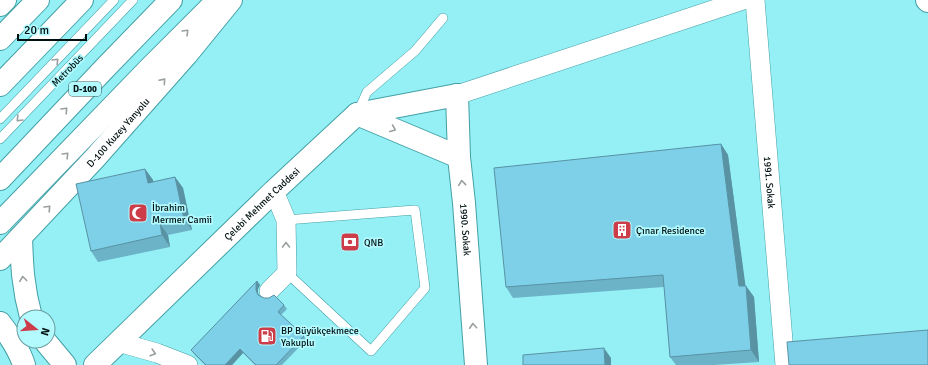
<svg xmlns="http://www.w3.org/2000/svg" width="928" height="365" viewBox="0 0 928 365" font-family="Signika,sans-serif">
  <rect width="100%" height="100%" fill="#95f0f5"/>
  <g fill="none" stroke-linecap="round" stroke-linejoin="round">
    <defs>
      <g id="service">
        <polyline points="358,112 367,92 415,51 443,18"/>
        <polyline points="0,119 114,0"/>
        <polyline points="0,139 133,0"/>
        <polyline points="286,220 415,210 425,288 371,351 287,273"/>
      </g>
      <g id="minor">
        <path id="s1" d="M755 0 785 365"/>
        <polyline points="457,95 743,0"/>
        <polyline points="269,291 287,273 286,220 274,191"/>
        <polyline points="118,342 157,353 188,365"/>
      </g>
      <g id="tertiary">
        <path id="s2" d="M95 365 274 191 357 114 457 95"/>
      </g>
      <g id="secondary">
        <path id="s3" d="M457 95 459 157 464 203 476 365"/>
        <polyline points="357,114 459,157"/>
      </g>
      <g id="primary">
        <polyline points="927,0 928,1"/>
        <polyline points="0,5 5,0"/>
        <path d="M21 237C22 267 23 288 31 317"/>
        <path id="s4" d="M0 259 95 158 187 54 231 0"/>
        <path d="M0 323C10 336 19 349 24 365"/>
        <polyline points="45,341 65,365"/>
      </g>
      <g id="trunk">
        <polyline points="0,39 38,0"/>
        <polyline points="0,85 82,0"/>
        <polyline points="0,179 105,68 171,0"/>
        <polyline points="0,223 149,69 218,0"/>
      </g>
    </defs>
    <use href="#service" stroke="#43a0a5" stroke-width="10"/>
    <use href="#minor" stroke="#43a0a5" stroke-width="20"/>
    <use href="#tertiary" stroke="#43a0a5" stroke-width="24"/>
    <use href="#secondary" stroke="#43a0a5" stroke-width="24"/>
    <use href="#primary" stroke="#43a0a5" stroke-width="24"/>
    <use href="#trunk" stroke="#43a0a5" stroke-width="24"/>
    <use href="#service" stroke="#fff" stroke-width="9"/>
    <use href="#minor" stroke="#fff" stroke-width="19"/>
    <use href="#tertiary" stroke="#fff" stroke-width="22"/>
    <use href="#secondary" stroke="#fff" stroke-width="22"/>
    <use href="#primary" stroke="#fff" stroke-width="22"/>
    <use href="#trunk" stroke="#fff" stroke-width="22"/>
  </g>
  <g fill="#6cb3c8">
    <polygon points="721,144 728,155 745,286 746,286 754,297 759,362 714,365 676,365 670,357 664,287 513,298 506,287"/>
    <polygon points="145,169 153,180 153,182 175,177 183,188 192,230 168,235 170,247 98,262 91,251"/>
    <polygon points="257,281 260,285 258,289 258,293 259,295 264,298 284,305 287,309 281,315 304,336 306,340 282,365 255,365 243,353 232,365 205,365 194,354 191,350"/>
  </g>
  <g fill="#5892a3">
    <polygon points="721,144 728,155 747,297 739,286"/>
    <polygon points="145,169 153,180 156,194 148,183"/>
    <polygon points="175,177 183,188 192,230 184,219"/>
    <polygon points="160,224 168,235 170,247 162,235"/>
    <polygon points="257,281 260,285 258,289 258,293 261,298 256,290 256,285"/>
    <polygon points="746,286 754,297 759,362 751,350"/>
    <polygon points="604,348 611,358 611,365 605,365"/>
    <polygon points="240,349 243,353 232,365 225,365"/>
  </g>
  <g fill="#7ed0e9" stroke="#5892a3">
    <polygon points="721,144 739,286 746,286 751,350 670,357 663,275 506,287 494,168"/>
    <polygon points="145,169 148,183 175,177 184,219 160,224 162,235 91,251 76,184"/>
    <polygon points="257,281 256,285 256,290 258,295 264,298 269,298 274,295 284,305 278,312 304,336 276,365 256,365 240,349 225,365 206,365 191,350"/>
    <polygon points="928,330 928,365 789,365 787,342"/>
    <polygon points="604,348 605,365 523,365 523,355"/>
  </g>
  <defs><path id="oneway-chevron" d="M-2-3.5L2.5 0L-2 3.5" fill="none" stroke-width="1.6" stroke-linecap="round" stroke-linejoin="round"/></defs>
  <g stroke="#999fa0">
    <use href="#oneway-chevron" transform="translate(186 32) rotate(-45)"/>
    <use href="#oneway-chevron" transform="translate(56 61) rotate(-46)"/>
    <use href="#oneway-chevron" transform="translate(163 81) rotate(-49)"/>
    <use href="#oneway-chevron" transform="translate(65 110) rotate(-47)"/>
    <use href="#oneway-chevron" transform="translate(19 119) rotate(134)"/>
    <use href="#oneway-chevron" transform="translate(393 129) rotate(23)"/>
    <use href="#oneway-chevron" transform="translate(66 155) rotate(-46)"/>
    <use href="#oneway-chevron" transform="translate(462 183) rotate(-96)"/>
    <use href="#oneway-chevron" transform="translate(48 208) rotate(-47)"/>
    <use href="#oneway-chevron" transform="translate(286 245) rotate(-91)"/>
    <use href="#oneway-chevron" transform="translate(23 279) rotate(-97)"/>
    <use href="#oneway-chevron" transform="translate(473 326) rotate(-94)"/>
    <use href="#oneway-chevron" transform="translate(153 353) rotate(17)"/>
  </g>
  <defs>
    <symbol id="mosque-square" viewBox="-11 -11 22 22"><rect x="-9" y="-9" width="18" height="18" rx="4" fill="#cc3c49" stroke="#b3fafe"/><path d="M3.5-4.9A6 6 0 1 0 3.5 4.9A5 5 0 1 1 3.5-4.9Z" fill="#fff"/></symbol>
    <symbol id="building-square" viewBox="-11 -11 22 22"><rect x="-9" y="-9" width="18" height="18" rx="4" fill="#cc3c49" stroke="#b3fafe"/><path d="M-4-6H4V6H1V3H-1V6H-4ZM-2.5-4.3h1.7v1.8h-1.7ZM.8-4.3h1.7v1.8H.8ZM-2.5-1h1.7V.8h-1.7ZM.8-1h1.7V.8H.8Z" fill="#fff"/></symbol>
    <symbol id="bank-square" viewBox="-11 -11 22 22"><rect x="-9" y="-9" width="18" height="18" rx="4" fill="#cc3c49" stroke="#b3fafe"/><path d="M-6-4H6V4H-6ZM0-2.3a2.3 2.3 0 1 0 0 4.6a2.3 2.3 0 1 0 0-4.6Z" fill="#fff"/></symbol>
    <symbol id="fuel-square" viewBox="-11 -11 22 22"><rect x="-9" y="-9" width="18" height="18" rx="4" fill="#cc3c49" stroke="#b3fafe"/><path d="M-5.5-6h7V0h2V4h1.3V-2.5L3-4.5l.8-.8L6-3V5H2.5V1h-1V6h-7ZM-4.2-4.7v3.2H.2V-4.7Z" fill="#fff"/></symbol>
  </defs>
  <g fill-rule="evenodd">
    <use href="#mosque-square" x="127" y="202" width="22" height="22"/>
    <use href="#building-square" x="611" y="219" width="22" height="22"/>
    <use href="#bank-square" x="339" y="231" width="22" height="22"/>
    <use href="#fuel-square" x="256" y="325" width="22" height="22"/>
  </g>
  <g text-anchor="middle" stroke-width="3.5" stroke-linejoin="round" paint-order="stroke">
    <rect fill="#b3fafe" stroke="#365658" stroke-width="1" x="69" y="82" width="32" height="14" rx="3"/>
    <g font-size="9" font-weight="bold" fill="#001011">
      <text x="85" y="92">D-100</text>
    </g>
    <g font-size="10" fill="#001011" stroke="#b3fafe">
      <text transform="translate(67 70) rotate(-46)" y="4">Metrobüs</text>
      <text dy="4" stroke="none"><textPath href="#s4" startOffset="173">D-100 Kuzey Yanyolu</textPath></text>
      <text dy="4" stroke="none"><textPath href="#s1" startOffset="183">1991. Sokak</textPath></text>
      <text dy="4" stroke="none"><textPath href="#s2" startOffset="232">Çelebi Mehmet Caddesi</textPath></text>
      <text dy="4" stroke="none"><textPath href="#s3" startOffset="135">1990. Sokak</textPath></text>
    </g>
    <g font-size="10" fill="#001011" stroke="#b3fafe" text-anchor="start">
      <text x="152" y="211">İbrahim<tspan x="152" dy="12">Mermer Camii</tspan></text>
      <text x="636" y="234">Çınar Residence</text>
      <text x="364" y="246">QNB</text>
      <text x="281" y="334">BP Büyükçekmece<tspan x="281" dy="12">Yakuplu</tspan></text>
    </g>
  </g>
  <g transform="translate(36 329) rotate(107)"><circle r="19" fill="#b3fafe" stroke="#6b9c9f"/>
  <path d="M0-3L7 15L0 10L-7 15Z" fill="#cc3c49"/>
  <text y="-6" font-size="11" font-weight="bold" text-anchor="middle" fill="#001011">N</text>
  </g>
  <path d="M18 34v6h68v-6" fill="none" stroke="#001011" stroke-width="2"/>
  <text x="24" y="34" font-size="12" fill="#001011" stroke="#b3fafe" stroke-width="3" paint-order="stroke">20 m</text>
</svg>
